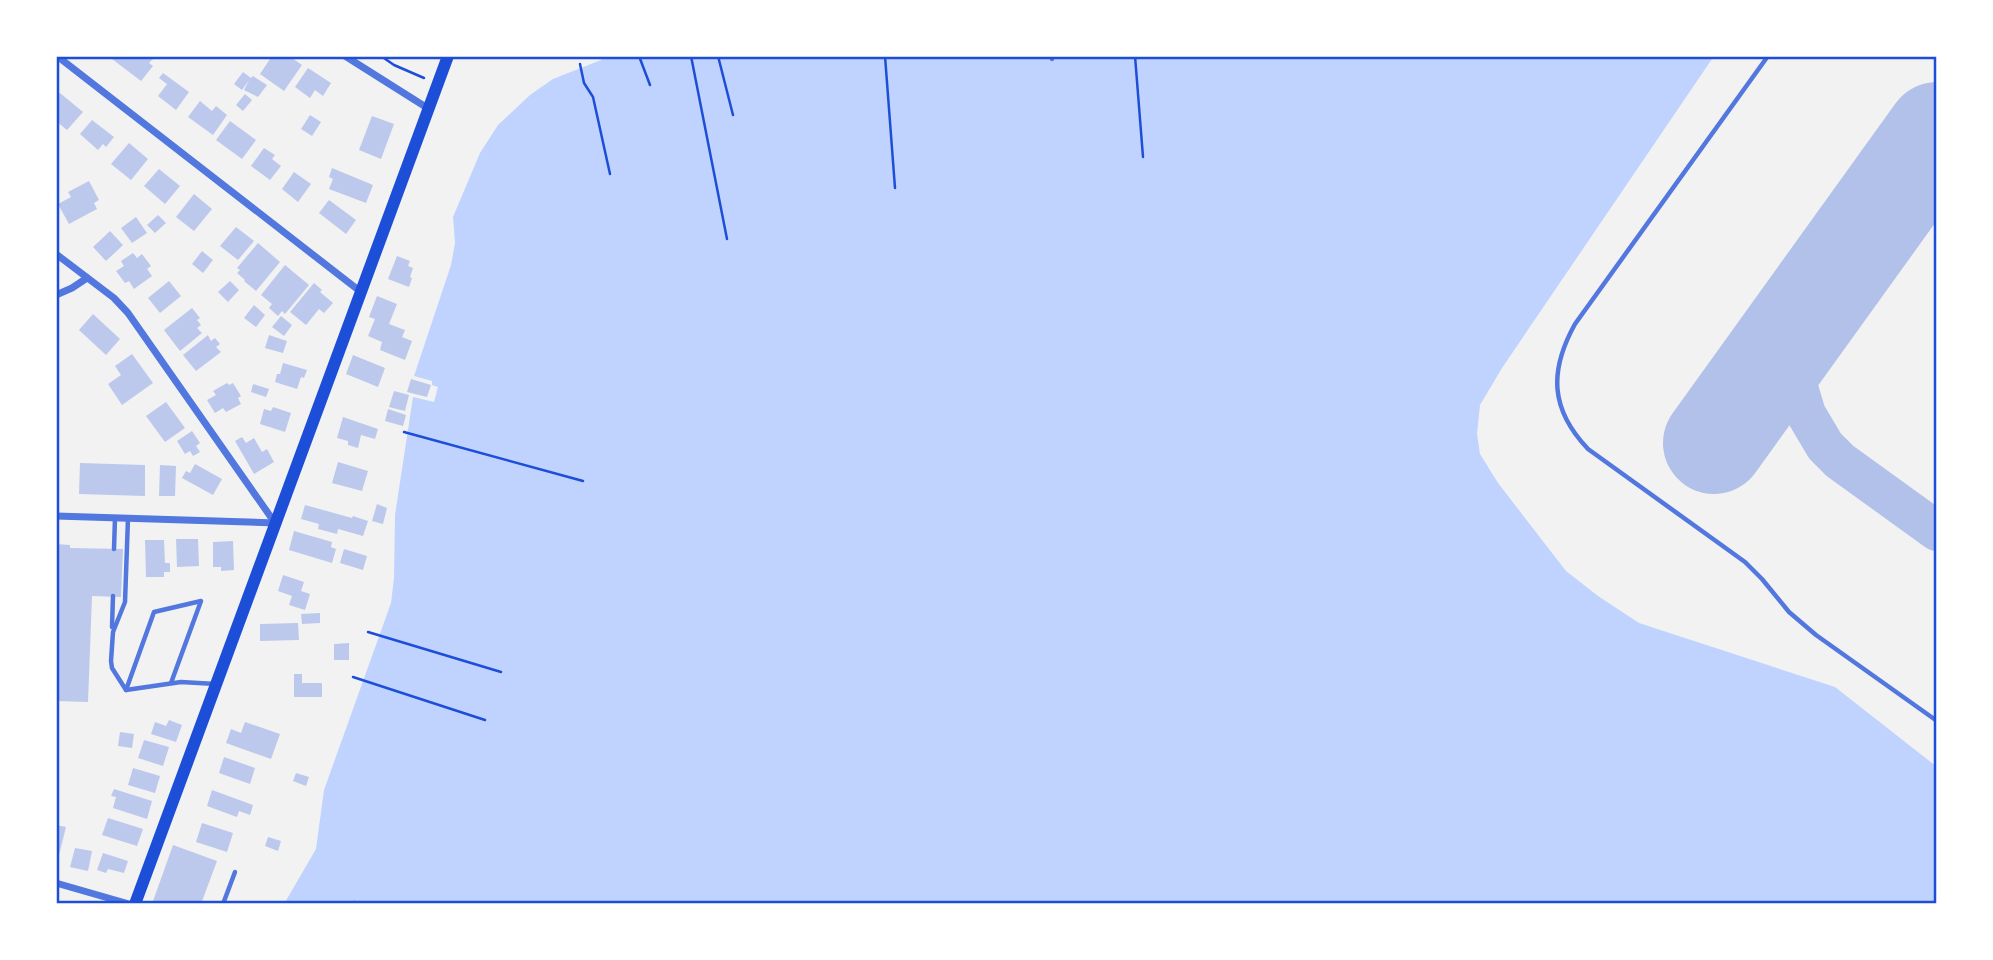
<svg xmlns="http://www.w3.org/2000/svg" width="1993" height="960" viewBox="0 0 1993 960" font-family="Poppins,sans-serif">
  <rect width="100%" height="100%" fill="#f2f2f2"/>
  <polygon fill="#bfd3fe" points="604,56 1714,56 1502,368 1480,405 1477,434 1480,454 1498,483 1566,571 1598,596 1639,623 1835,687 1937,767 1937,904 284,904 316,849 324,790 391,603 394,578 395,515 413,397 434,402 438,387 432,385 432,381 414,376 451,265 455,243 453,217 480,153 498,125 530,95 553,79 601,60"/>
  <g fill="none" stroke-linecap="round" stroke-linejoin="round">
    <polyline stroke="#b2c1ea" stroke-width="40" points="1832,280 1805,323 1800,344 1797,384 1806,414 1825,446 1840,461 1937,531"/>
    <polyline stroke="#b2c1ea" stroke-width="102" points="1714,443 1937,133"/>
  </g>
  <g fill="#bdc9ec">
    <polygon points="114,56 148,56 153,59 149,63 153,66 141,81 112,59"/>
    <polygon points="272,56 293,56 292,58 302,65 284,91 260,74"/>
    <polygon points="308,68 331,83 323,96 315,90 310,98 295,87"/>
    <polygon points="243,72 251,78 253,76 267,85 258,97 244,90 249,80 242,90 234,84"/>
    <polygon points="163,73 189,92 176,110 158,96 167,84 159,78"/>
    <polygon points="60,93 83,112 67,130 56,121 56,96"/>
    <polygon points="245,94 252,100 243,111 236,105"/>
    <polygon points="200,101 212,111 216,106 227,115 213,135 188,117"/>
    <polygon points="310,115 321,122 312,136 301,129"/>
    <polygon points="372,116 394,124 381,159 359,150"/>
    <polygon points="92,120 114,137 106,147 103,144 98,150 80,134"/>
    <polygon points="230,121 256,140 242,159 216,140"/>
    <polygon points="129,143 148,159 131,180 111,164"/>
    <polygon points="264,148 275,155 272,159 281,166 270,180 251,166"/>
    <polygon points="332,168 373,185 366,203 329,189 333,179 329,177"/>
    <polygon points="159,169 180,186 165,204 144,186"/>
    <polygon points="294,172 311,184 298,202 282,189"/>
    <polygon points="89,181 99,200 94,203 97,209 69,224 58,204 71,197 68,192"/>
    <polygon points="194,194 212,209 194,231 176,217"/>
    <polygon points="329,200 356,220 346,234 319,213"/>
    <polygon points="158,215 166,223 155,233 147,225"/>
    <polygon points="136,217 147,233 132,243 121,228"/>
    <polygon points="236,227 254,241 238,260 220,246"/>
    <polygon points="110,231 123,245 106,261 93,247"/>
    <polygon points="258,243 280,262 256,291 244,281 245,280 237,273 240,270 237,268"/>
    <polygon points="202,251 213,260 203,273 192,264"/>
    <polygon points="133,253 137,258 142,254 151,266 147,269 152,276 134,289 129,281 125,283 116,271 124,266 121,261"/>
    <polygon points="397,256 410,261 408,266 413,268 410,277 412,278 409,287 388,279"/>
    <polygon points="285,265 309,285 285,314 282,311 278,316 269,308 272,304 261,295"/>
    <polygon points="169,281 181,296 160,313 148,298"/>
    <polygon points="230,281 239,290 228,302 218,292"/>
    <polygon points="314,283 322,290 320,292 333,303 324,313 319,309 306,325 290,312"/>
    <polygon points="377,296 397,304 389,324 405,330 402,337 412,341 405,360 380,350 382,342 368,336 375,319 369,317"/>
    <polygon points="254,305 265,315 256,327 244,318"/>
    <polygon points="192,308 200,318 197,320 201,325 197,328 202,333 180,351 164,330"/>
    <polygon points="93,314 120,339 106,355 79,330"/>
    <polygon points="281,316 292,325 284,336 272,327"/>
    <polygon points="208,335 211,341 215,338 220,344 216,347 221,352 196,371 183,355"/>
    <polygon points="269,335 287,341 283,353 265,348"/>
    <polygon points="132,354 153,383 122,405 108,384 121,375 115,366"/>
    <polygon points="353,355 385,368 378,387 346,374"/>
    <polygon points="283,363 307,370 304,378 301,377 297,389 275,382 277,374 280,374"/>
    <polygon points="411,379 431,385 427,397 407,392"/>
    <polygon points="227,383 229,385 233,383 241,396 238,398 241,404 226,412 223,408 215,413 207,400 216,395 213,391"/>
    <polygon points="253,384 269,389 266,397 251,392"/>
    <polygon points="394,391 409,395 405,411 389,407"/>
    <polygon points="166,402 185,428 165,442 146,416"/>
    <polygon points="273,407 291,413 285,432 260,424 264,409 271,411"/>
    <polygon points="388,409 406,415 403,426 385,421"/>
    <polygon points="343,417 378,429 375,439 361,435 358,448 348,445 348,441 337,438"/>
    <polygon points="192,431 200,443 196,446 200,452 193,456 190,451 185,454 177,441"/>
    <polygon points="242,437 246,443 254,438 262,452 267,449 274,462 254,474 235,441"/>
    <polygon points="338,462 368,471 362,491 332,483"/>
    <polygon points="80,463 145,465 145,496 79,494"/>
    <polygon points="195,464 222,479 213,495 182,478 186,471 190,473"/>
    <polygon points="160,465 176,466 175,496 159,496"/>
    <polygon points="377,504 387,508 383,524 372,521"/>
    <polygon points="305,505 352,518 353,516 368,521 363,536 338,529 337,534 318,529 319,524 301,519"/>
    <polygon points="294,531 332,542 331,547 336,549 332,563 289,550"/>
    <polygon points="176,539 198,539 199,566 177,567"/>
    <polygon points="145,540 164,540 165,563 170,563 170,572 164,572 164,577 146,577"/>
    <polygon points="233,541 234,570 221,571 221,567 213,567 213,542"/>
    <polygon points="56,544 70,545 70,548 123,549 121,597 92,596 88,702 56,701"/>
    <polygon points="344,549 367,556 363,570 340,563"/>
    <polygon points="283,575 304,582 301,591 310,594 305,610 289,605 292,596 278,591"/>
    <polygon points="320,613 320,623 302,624 301,614"/>
    <polygon points="298,623 299,640 260,641 260,624"/>
    <polygon points="349,643 349,660 334,660 334,644"/>
    <polygon points="294,674 302,674 302,683 322,683 322,697 294,697"/>
    <polygon points="169,720 182,725 176,742 151,734 155,722 166,726"/>
    <polygon points="245,722 280,734 271,759 226,743 231,729 241,733"/>
    <polygon points="120,732 134,734 132,748 118,746"/>
    <polygon points="144,740 169,747 163,766 138,758"/>
    <polygon points="224,757 255,768 250,784 219,773"/>
    <polygon points="133,768 160,776 155,793 128,785"/>
    <polygon points="296,773 309,777 306,786 293,781"/>
    <polygon points="114,789 152,801 147,819 113,808 116,797 111,796"/>
    <polygon points="212,790 253,805 250,815 239,811 237,817 207,806"/>
    <polygon points="108,818 143,829 137,846 102,835"/>
    <polygon points="202,823 233,833 227,852 196,842"/>
    <polygon points="56,825 66,827 58,859 56,858"/>
    <polygon points="268,837 281,841 278,851 265,846"/>
    <polygon points="173,845 217,861 201,904 152,904"/>
    <polygon points="75,848 92,851 88,871 70,867"/>
    <polygon points="103,853 128,861 124,873 108,869 106,873 97,870"/>
  </g>
  <g fill="none" stroke-linecap="round" stroke-linejoin="round">
    <g stroke="#1d4ed8" stroke-width="2.5">
      <polyline points="381,56 394,65 424,78"/>
      <polyline points="639,56 650,85"/>
      <polyline points="691,56 727,239"/>
      <polyline points="718,56 733,115"/>
      <polyline points="885,56 895,188"/>
      <polyline points="1135,56 1143,157"/>
      <polyline points="580,64 584,83 593,97 610,174"/>
      <polyline points="404,432 583,481"/>
      <polyline points="368,632 501,672"/>
      <polyline points="353,677 485,720"/>
      <polyline points="353,904 354,902 359,904"/>
    </g>
    <g stroke="#5277de" stroke-width="4.5">
      <polyline points="1052,56 1052,59"/>
      <path d="M1768 56 1575 324C1549 371 1550 409 1588 449L1745 562 1762 579 1789 612 1816 635 1937 721"/>
      <polyline points="128,518 125,602 113,632 111,661 112,668 126,690 154,612 201,601 171,683"/>
      <polyline points="114,549 115,518"/>
      <polyline points="112,627 113,596"/>
      <polyline points="126,690 181,682 216,684"/>
      <polyline points="223,904 235,872"/>
    </g>
    <g stroke="#5277de" stroke-width="7">
      <polyline points="57,56 361,292"/>
      <polyline points="345,56 429,109"/>
      <polyline points="56,254 114,298 128,313 275,523"/>
      <polyline points="56,295 72,288 87,278"/>
      <polyline points="56,516 276,523"/>
      <polyline points="56,883 129,904"/>
    </g>
    <polyline stroke="#1d4ed8" stroke-width="12" points="135,904 448,56"/>
  </g>
  <rect width="1993" height="960" fill="none" stroke="#ffffff" stroke-width="116"/>
  <rect x="58" y="58" width="1877" height="844" fill="none" stroke="#1d4ed8" stroke-width="2.5"/>
</svg>
